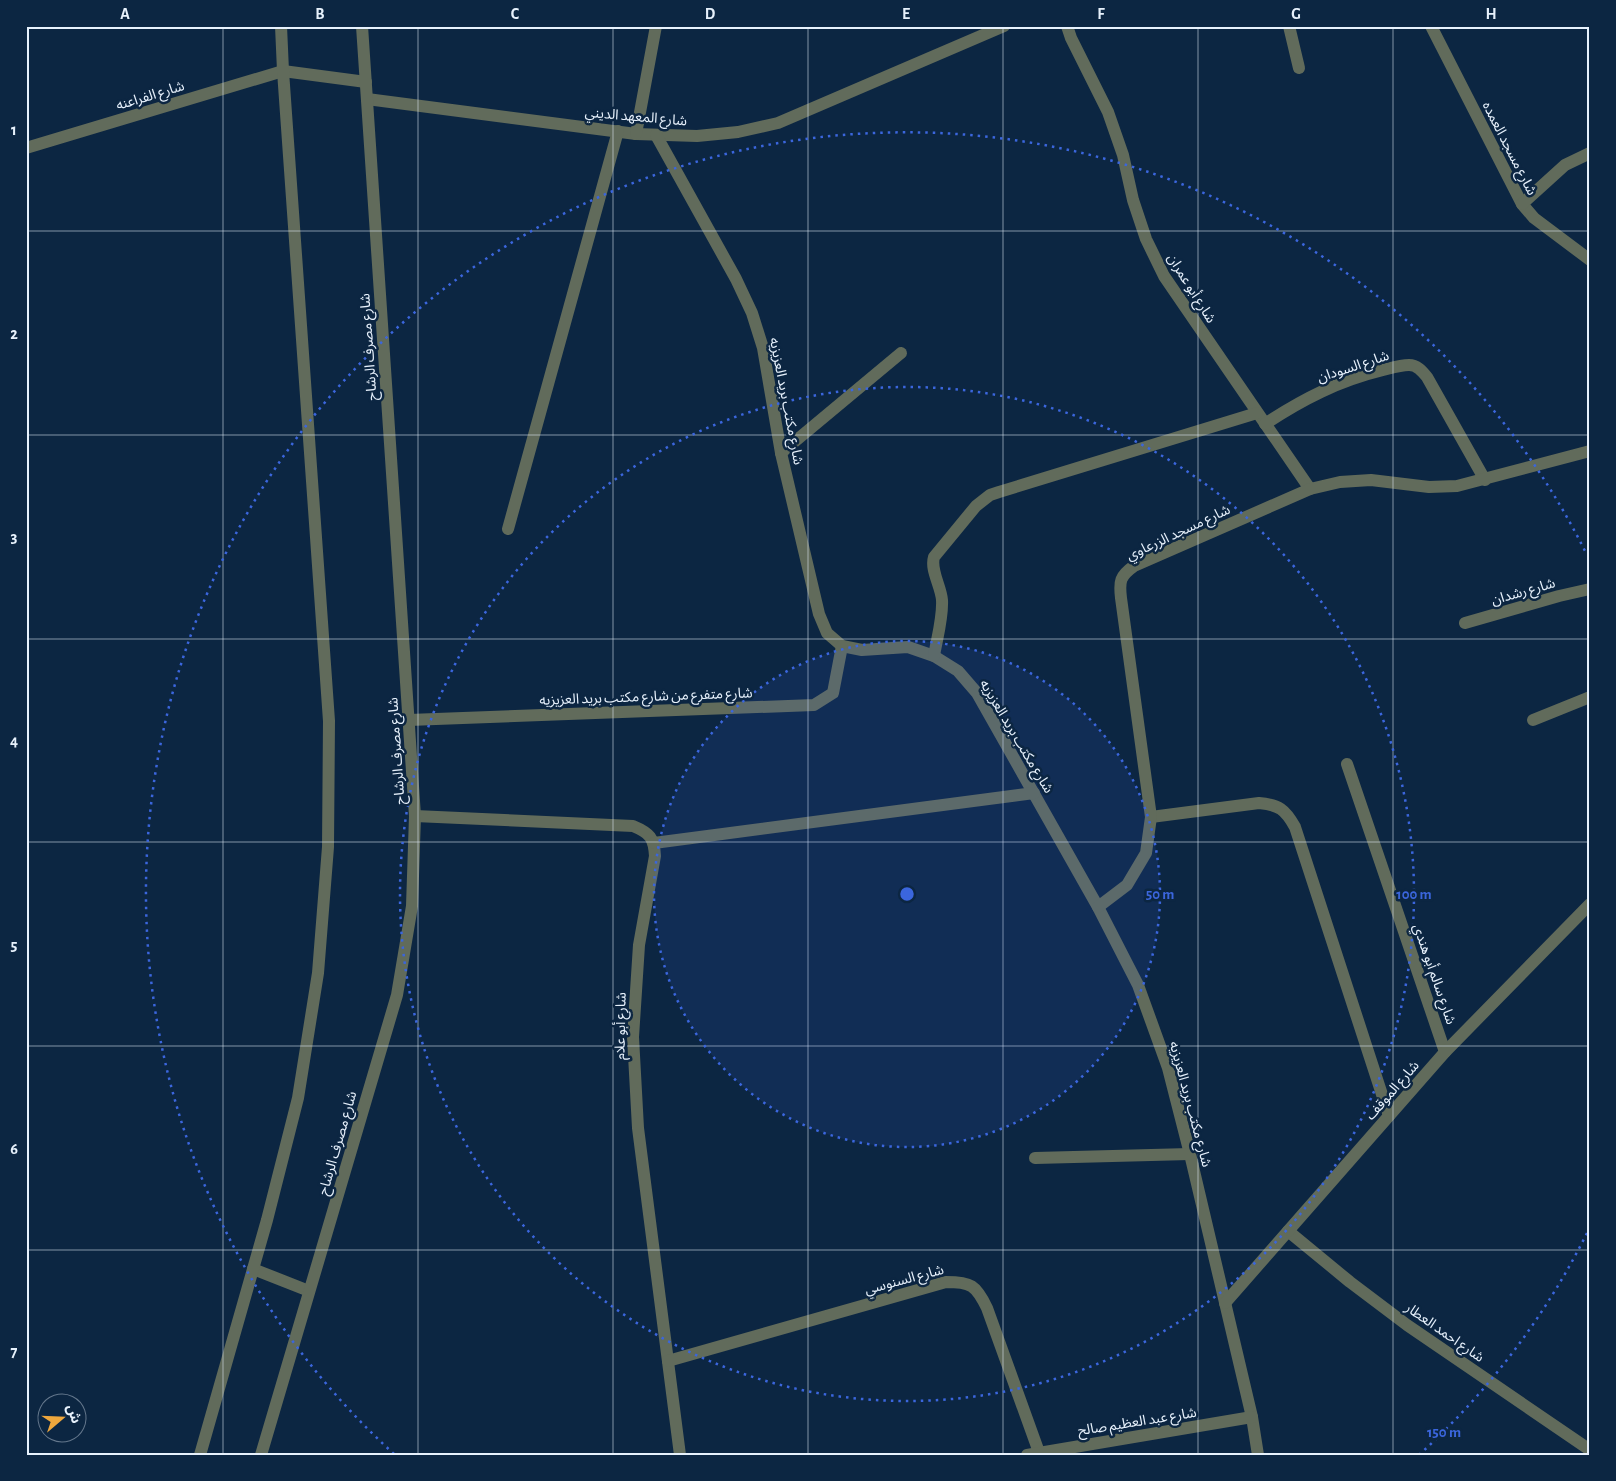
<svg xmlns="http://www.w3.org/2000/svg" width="1616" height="1481" viewBox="0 0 1616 1481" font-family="'Alegreya Sans','Noto Sans Arabic',sans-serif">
  <rect width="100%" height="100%" fill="#0c2642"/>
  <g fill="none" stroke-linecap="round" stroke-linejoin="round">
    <g stroke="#616b5b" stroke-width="12">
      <polyline points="1067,26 1071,38 1108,112 1123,155 1133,200 1146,239 1164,276 1310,489"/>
      <polyline points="1289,26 1299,68"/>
      <polyline points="1431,26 1522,204 1534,218 1590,260"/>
      <polyline points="367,99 636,134 697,136 738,132 778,123 1004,26"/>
      <polyline points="636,134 656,26"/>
      <polyline points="656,135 736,279 752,313 763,348 781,453 819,614 827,633 842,646 862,650 908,647 934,656 958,671 977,693 1098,907 1138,985 1168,1068 1190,1154 1252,1417 1258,1455"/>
      <polyline points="26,148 283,71 366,82"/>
      <polyline points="1522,204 1565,165 1590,153"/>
      <path d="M1265 424C1303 399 1338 381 1383 370 1391 368 1400 365 1409 365 1417 365 1422 371 1427 377L1485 480"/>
      <polyline points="781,453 901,353"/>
      <polyline points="508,529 618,131"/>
      <polyline points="1465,623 1559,596 1590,589"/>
      <path d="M934 656C937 638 943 618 942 600 941 586 930 570 934 557L976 506 990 495 999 492 1257 413"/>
      <polyline points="409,720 814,705 833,693 842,646"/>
      <polyline points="1533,720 1590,697"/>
      <polyline points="1347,764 1445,1052"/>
      <path d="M415 816 633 826C650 833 654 838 655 856L639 945 633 1037 638 1128 680 1455"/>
      <path d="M1151 817 1259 803C1279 805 1285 809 1295 827L1389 1116"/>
      <polyline points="654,843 1034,793"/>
      <path d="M1098 907 1127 885 1146 853 1151 817 1121 598C1119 581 1120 576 1134 566L1310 489 1340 482 1371 480 1429 487 1457 486 1590 451"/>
      <polyline points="1035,1158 1190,1154"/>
      <polyline points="1288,1231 1350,1282 1407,1325 1590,1450"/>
      <polyline points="253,1269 309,1291"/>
      <polyline points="1225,1303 1445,1052 1590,904"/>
      <path d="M668 1361 946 1282C971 1282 976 1285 987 1308L1040 1455"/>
      <polyline points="200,1455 267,1220 298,1098 318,973 328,847 329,721 283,71 281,26"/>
      <polyline points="261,1455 397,995 412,906 415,816 362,26"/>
      <polyline points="1027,1455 1252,1417"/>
    </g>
  </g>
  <path fill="none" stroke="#e7f1fc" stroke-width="1" stroke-opacity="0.55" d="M223 26V1455M418 26V1455M613 26V1455M808 26V1455M1003 26V1455M1198 26V1455M1393 26V1455M26 231H1590M26 435H1590M26 639H1590M26 842H1590M26 1046H1590M26 1250H1590"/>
  <circle cx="907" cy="894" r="253" fill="#3b66dd" fill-opacity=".12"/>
  <g fill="none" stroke="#3b66dd" stroke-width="2.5" stroke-dasharray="2.5 5">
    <circle cx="907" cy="894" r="253"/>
    <circle cx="907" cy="894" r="507"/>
    <path d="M1587 1233A760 760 0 0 1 1420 1454M394 1454A760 760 0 1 1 1587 555"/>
  </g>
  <g text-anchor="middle" stroke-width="5" stroke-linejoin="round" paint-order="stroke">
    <g font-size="14" fill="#e7f1fc" stroke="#0c2642">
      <text transform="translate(150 95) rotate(-17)" y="5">شارع الفراعنه</text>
      <text transform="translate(636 116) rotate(5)" y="5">شارع المعهد الديني</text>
      <text transform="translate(1510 148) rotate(63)" y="5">شارع مسجد العمده</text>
      <text transform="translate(1192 288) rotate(58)" y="5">شارع أبو عمران</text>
      <text transform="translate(368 347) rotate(-94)" y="5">شارع مصرف الرشاح</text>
      <text transform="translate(1353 366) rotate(-18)" y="5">شارع السودان</text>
      <text transform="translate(787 401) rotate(79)" y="5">شارع مكتب بريد العزيزيه</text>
      <text transform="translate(1178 532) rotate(-25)" y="5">شارع مسجد الزرعاوي</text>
      <text transform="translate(1523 591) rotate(-16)" y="5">شارع رشدان</text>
      <text transform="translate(646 696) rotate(-2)" y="5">شارع متفرع من شارع مكتب بريد العزيزيه</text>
      <text transform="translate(1017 736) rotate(59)" y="5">شارع مكتب بريد العزيزيه</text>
      <text transform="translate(396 751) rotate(-94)" y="5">شارع مصرف الرشاح</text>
      <text transform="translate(1435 974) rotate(71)" y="5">شارع سالم أبو هندي</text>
      <text transform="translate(620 1026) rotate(-89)" y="5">شارع أبو علام</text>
      <text transform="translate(1392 1090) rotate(-49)" y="5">شارع الموقف</text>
      <text transform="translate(1191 1104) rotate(75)" y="5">شارع مكتب بريد العزيزيه</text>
      <text transform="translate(337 1143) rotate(-74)" y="5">شارع مصرف الرشاح</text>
      <text transform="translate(904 1279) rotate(-15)" y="5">شارع السنوسي</text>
      <text transform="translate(1445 1332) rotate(35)" y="5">شارع احمد العطار</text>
      <text transform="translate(1137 1421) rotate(-9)" y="5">شارع عبد العظيم صالح</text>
    </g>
  </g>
  <circle cx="907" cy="894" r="8" fill="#3b66dd" stroke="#0c2642" stroke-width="2.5"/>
  <g font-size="15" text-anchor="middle" font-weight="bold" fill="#3b66dd" stroke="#0c2642" stroke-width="5" stroke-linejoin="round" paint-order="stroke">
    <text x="1160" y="899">50 m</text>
    <text x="1414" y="899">100 m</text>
    <text x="1444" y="1437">150 m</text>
  </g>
  <rect width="1616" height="1481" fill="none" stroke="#0c2642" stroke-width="55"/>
  <g transform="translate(62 1418) rotate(71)"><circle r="24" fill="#0c2642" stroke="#64778c"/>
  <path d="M0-4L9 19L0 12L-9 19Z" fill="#eea73d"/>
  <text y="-8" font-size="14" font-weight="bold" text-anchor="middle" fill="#e7f1fc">ش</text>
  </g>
  <rect x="28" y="28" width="1560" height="1426" fill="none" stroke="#e7f1fc" stroke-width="2"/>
  <g font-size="16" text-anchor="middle" font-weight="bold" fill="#e7f1fc">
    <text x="125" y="19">A</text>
    <text x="320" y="19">B</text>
    <text x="515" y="19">C</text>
    <text x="710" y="19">D</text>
    <text x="906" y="19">E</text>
    <text x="1101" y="19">F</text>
    <text x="1296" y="19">G</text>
    <text x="1491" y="19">H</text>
    <text x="14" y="135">1</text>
    <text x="14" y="339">2</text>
    <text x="14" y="542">3</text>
    <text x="14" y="746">4</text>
    <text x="14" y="950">5</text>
    <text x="14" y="1154">6</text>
    <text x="14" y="1357">7</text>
  </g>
</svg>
